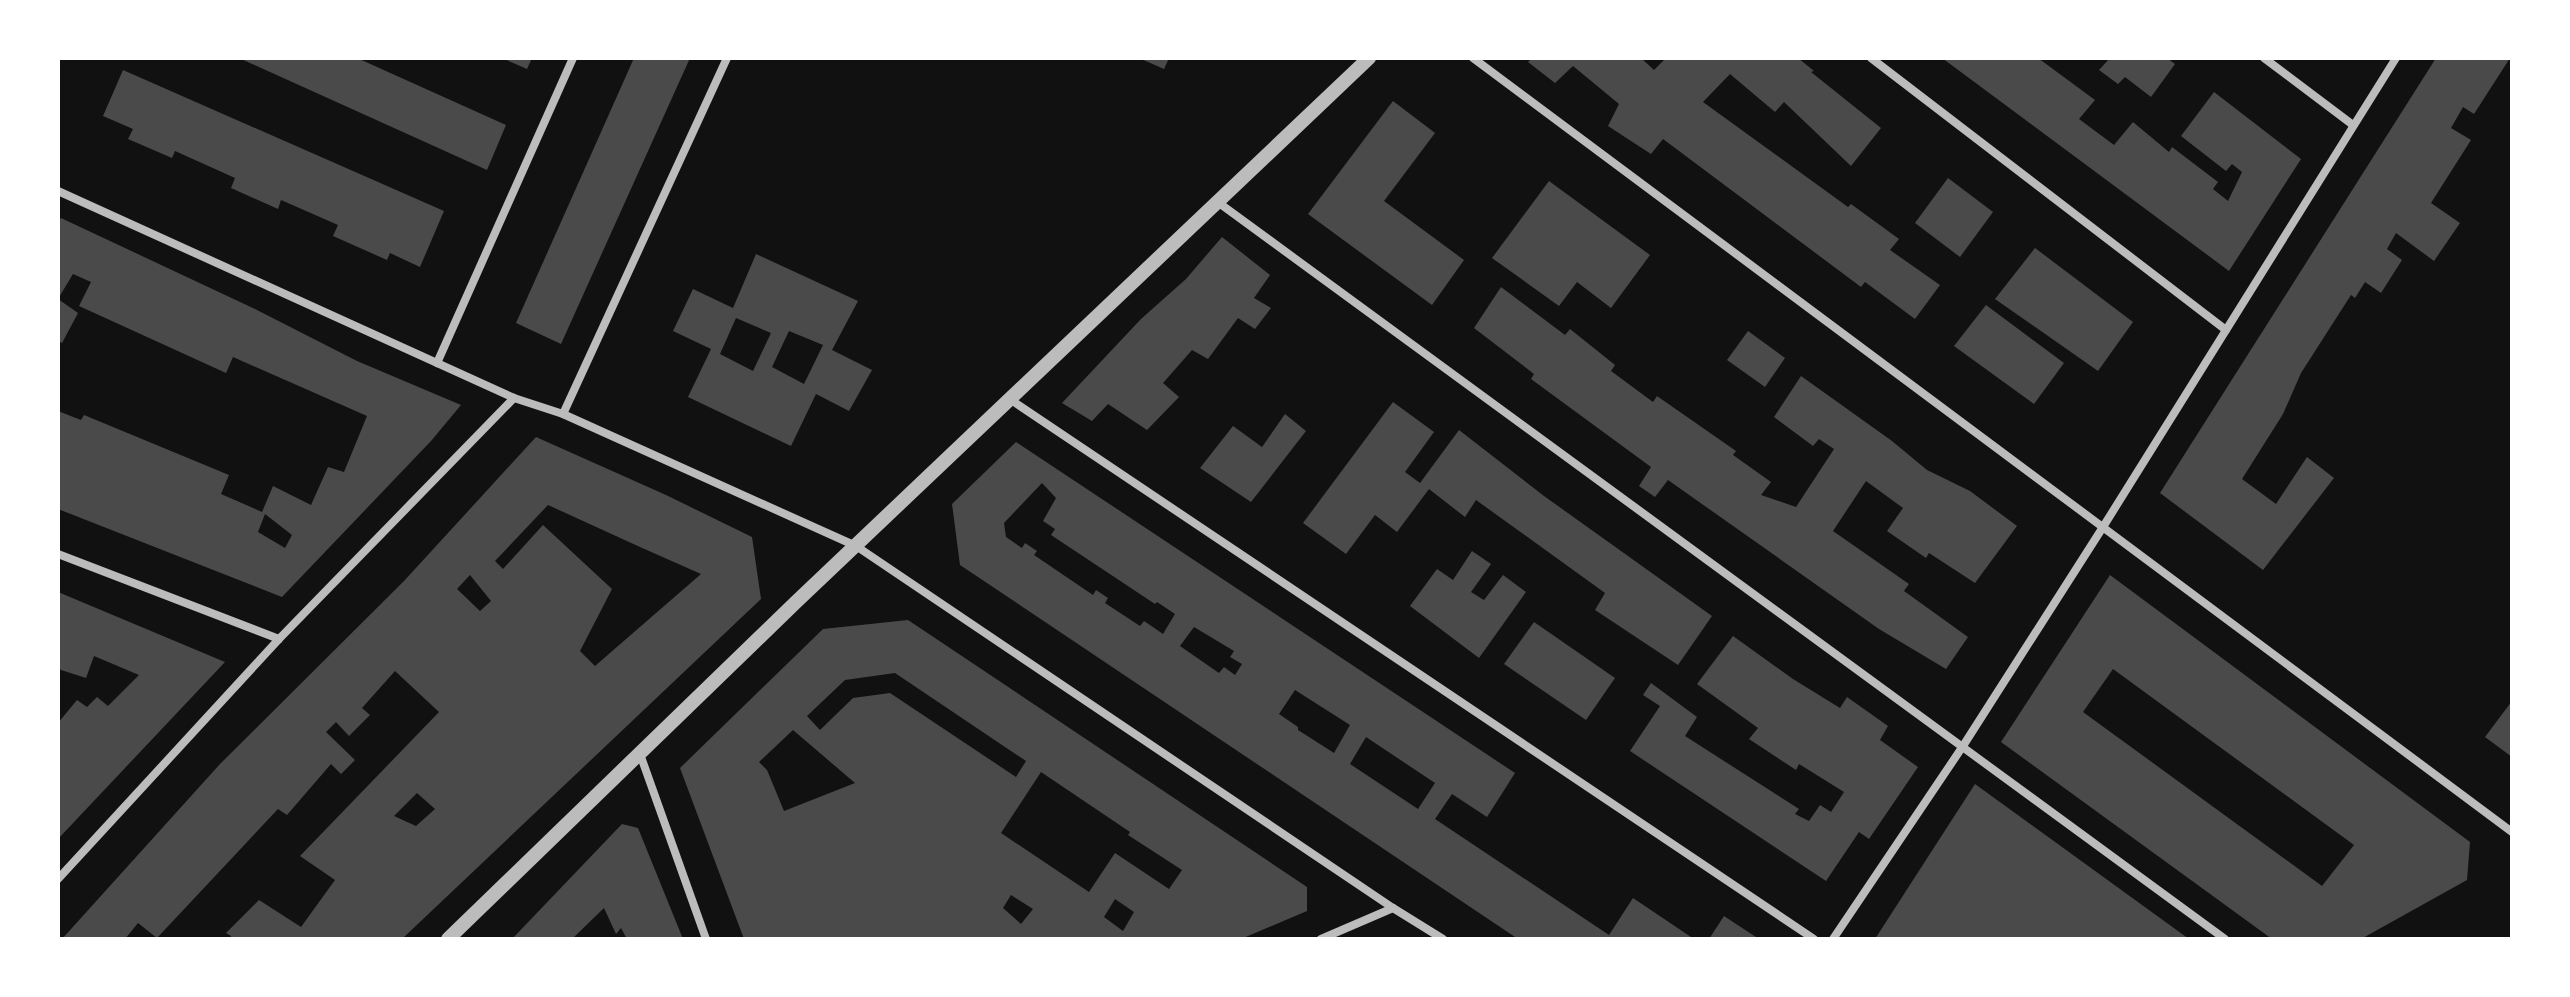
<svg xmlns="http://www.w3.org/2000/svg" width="2570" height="997" viewBox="0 0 2570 997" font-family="'Golos Text',sans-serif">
  <rect width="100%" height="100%" fill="#111"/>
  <g fill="#4a4a4a" fill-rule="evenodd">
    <polygon points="239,58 357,58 506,125 487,170"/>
    <polygon points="502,58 532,58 527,69"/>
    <polygon points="634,58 690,58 561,344 516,323"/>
    <polygon points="1139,58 1169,58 1164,69"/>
    <polygon points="1532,58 1641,58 1654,70 1666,58 1798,58 1814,71 1811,72 1881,128 1851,166 1784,102 1775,112 1730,74 1703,102 1848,207 1851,204 1899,239 1890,250 1940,285 1915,319 1865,282 1861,287 1663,139 1651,154 1608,126 1619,104 1573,66 1555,83 1528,62"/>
    <polygon points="1942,58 2038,58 2095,100 2079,119 2114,145 2133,122 2169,152 2172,147 2218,182 2213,189 2228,201 2242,172 2232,164 2226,171 2181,136 2214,92 2301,159 2229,271"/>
    <polygon points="2110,58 2167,58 2175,64 2151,97 2125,77 2118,84 2099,70"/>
    <polygon points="2436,58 2510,58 2474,114 2463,107 2451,128 2471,140 2431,203 2460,223 2434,261 2396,233 2387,249 2402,260 2381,293 2365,282 2355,298 2351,295 2301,373 2283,414 2242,479 2276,504 2307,457 2334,478 2263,570 2160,493"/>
    <polygon points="123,70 444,211 420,267 390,253 387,260 333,236 338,225 281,200 278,209 231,188 235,178 175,151 172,158 128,139 133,129 103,116"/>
    <polygon points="1393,101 1435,133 1384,201 1464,260 1432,305 1308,214"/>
    <polygon points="1948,178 1993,212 1960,257 1915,223"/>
    <polygon points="1549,181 1650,255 1611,308 1577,282 1559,306 1492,258"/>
    <path d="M61 218 255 309 357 361 461 405 431 441 282 597 58 509V411L81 420 84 415 229 475 221 494 262 512 273 486 311 505 328 467 344 472 367 416 233 357 226 373 79 306 91 282 73 274 58 299V223ZM265 514 292 535 285 548 258 532Z"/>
    <polygon points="1222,237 1270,275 1254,298 1271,308 1255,329 1238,318 1208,359 1192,350 1163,383 1179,397 1147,430 1108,404 1092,421 1062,403 1141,319 1186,279"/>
    <polygon points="2035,248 2133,322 2098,371 1995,299"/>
    <path d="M756 254 858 301 832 350 872 370 849 411 816 394 791 446 688 397 711 349 673 331 693 289 733 308ZM736 318 771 333 753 371 720 354ZM789 331 823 345 804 384 772 367Z"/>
    <polygon points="1501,287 1565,335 1570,329 1615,365 1611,371 1653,402 1657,396 1736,451 1733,455 1771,482 1761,495 1796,507 1834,449 1819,439 1813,446 1774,417 1801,376 1892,441 1927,470 1970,491 2017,526 1975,583 1929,553 1926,558 1887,531 1903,508 1866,481 1833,531 1909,584 1904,591 1968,637 1946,669 1879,629 1668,480 1655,497 1639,486 1651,467 1531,379 1534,374 1474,328"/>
    <polygon points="58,299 78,313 62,343 58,341"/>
    <polygon points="1986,305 2064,363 2034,404 1954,346"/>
    <polygon points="1748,331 1785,358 1765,387 1727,360"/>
    <polygon points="1393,402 1434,432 1405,472 1420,483 1459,430 1544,496 1712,616 1678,665 1595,610 1605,593 1476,500 1465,517 1429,489 1397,532 1375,515 1346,554 1303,523"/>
    <polygon points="1285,414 1306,431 1251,502 1200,468 1233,426 1262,447"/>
    <path d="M536 437 666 495 752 537 761 599 402 939H230L231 936 226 933 259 900 301 927 335 880 300 856 439 712 395 671 362 708 370 715 349 736 336 722 326 732 355 760 341 774 331 764 287 815 278 809 157 938 138 923 125 939H62L220 764 404 581ZM548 505 640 547 701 574 595 666 580 651 612 589 543 525 503 569 495 561ZM470 575 491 601 480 611 457 589ZM417 793 435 809 416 826 394 816Z"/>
    <path d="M1016 442 1515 773 1487 817 1452 794 1435 819 1609 935 1633 898 1694 939H1518L960 565 952 504ZM1042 483 1056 498 1043 521 1055 529 1051 535 1155 604 1157 602 1175 614 1163 634 1144 621 1140 626 1105 603 1108 598 1096 590 1093 595 1034 555 1037 551 1025 543 1022 548 1006 537 1004 523ZM1194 627 1234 651 1230 657 1242 664 1235 675 1224 667 1219 673 1180 646ZM1295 690 1350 725 1334 753 1298 730V727L1279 714ZM1366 737 1435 783 1418 809 1350 764Z"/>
    <polygon points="1472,551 1491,564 1471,592 1484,600 1503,575 1526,592 1479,658 1410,606 1437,569 1453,580"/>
    <path d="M2110 575 2470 842 2467 880 2361 939H2272L2001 742ZM2113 669 2354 845 2322 886 2083 712Z"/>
    <polygon points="58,592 225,662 58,839 58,723 77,700 87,707 97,697 108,706 139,675 94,656 86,678 58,669"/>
    <path d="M908 620 1307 887V911L1241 939H744L680 768 823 629ZM895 673 1026 761 1016 777 890 693 853 698 820 730 807 716 845 680ZM793 730 855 783 784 811 767 770 759 762ZM1041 772 1130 832 1128 835 1182 870 1169 889 1115 853 1089 892 1001 833ZM1011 895 1033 909 1021 924 1003 908ZM1115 899 1134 912 1123 931 1104 917Z"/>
    <polygon points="1534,622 1615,678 1586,720 1504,664"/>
    <polygon points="1733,636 1793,679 1840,708 1847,697 1888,726 1880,740 1918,767 1869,839 1859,832 1826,881 1630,751 1660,706 1643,695 1651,683 1697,717 1685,736 1799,809 1795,814 1809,821 1820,805 1831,812 1844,792 1799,764 1796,770 1749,739 1758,728 1697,684"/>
    <polygon points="2512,701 2512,757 2485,737"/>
    <polygon points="1975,784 2189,939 1875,939"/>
    <polygon points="622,824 638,828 683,939 627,939 621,928 616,934 604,908 572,939 512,939"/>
    <polygon points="1724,916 1759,939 1709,939"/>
  </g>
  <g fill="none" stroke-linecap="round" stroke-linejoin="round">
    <g stroke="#bcbcbc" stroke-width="8">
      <polyline points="1473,58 2512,832"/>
      <polyline points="1871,58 2226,330"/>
      <polyline points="2264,58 2353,125"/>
      <polyline points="58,191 514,398 563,414 856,546 1393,908 1443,939"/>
      <polyline points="1219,203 2225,939"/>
      <polyline points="437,363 573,58"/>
      <polyline points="1011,400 1814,939"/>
      <polyline points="563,414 727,58"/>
      <polyline points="58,554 279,639"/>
      <polyline points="640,754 706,939"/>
      <polyline points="58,879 279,639 514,398"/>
      <polyline points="1321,939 1393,908"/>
      <polyline points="1833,939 1963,746 2103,527 2396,58"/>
    </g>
    <polyline stroke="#bcbcbc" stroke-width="14" points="448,939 796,602 1369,58"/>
  </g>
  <rect width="2570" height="997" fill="none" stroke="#ffffff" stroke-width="120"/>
</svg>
